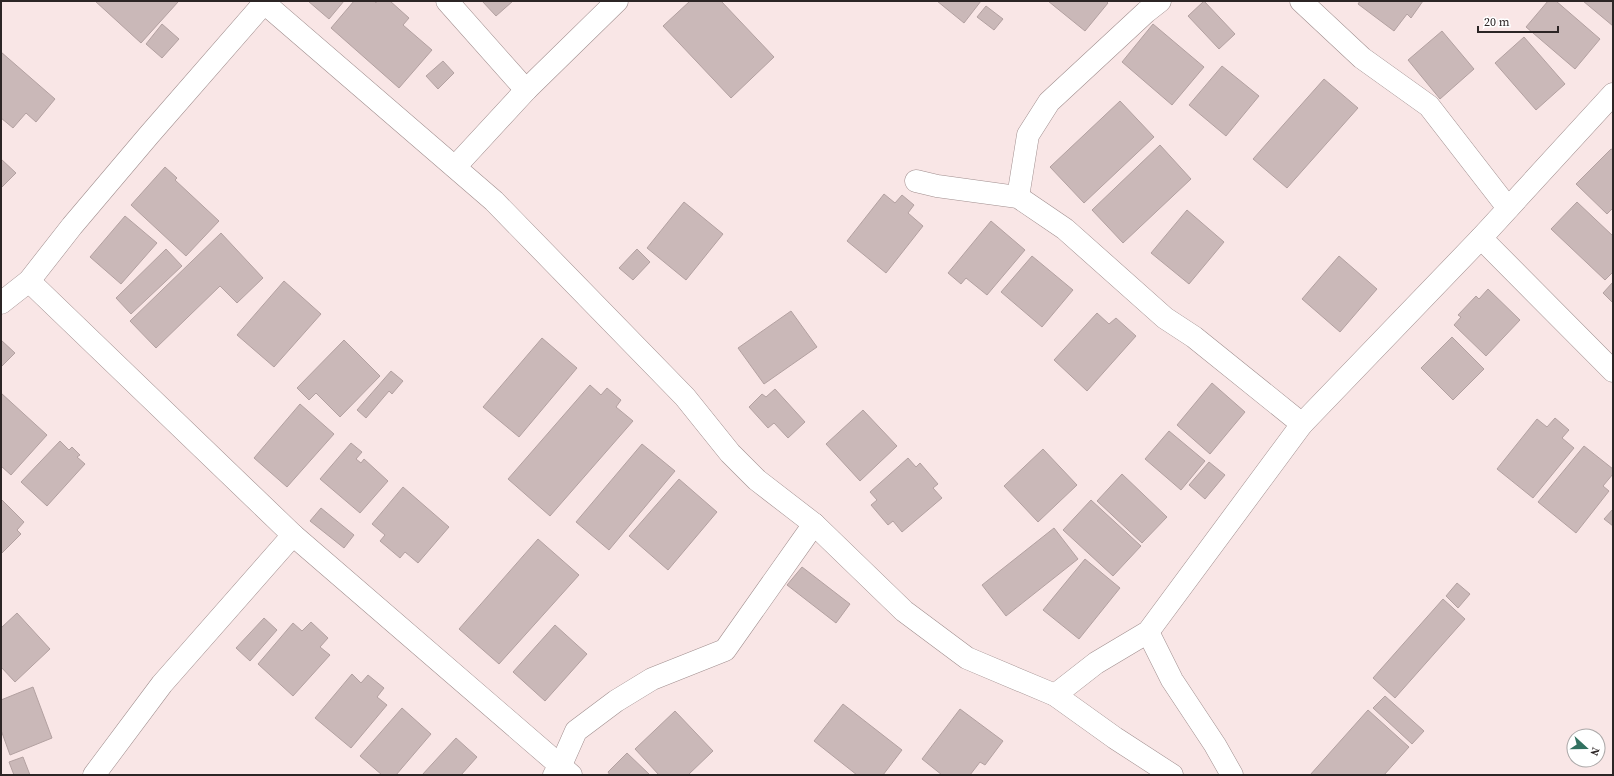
<svg xmlns="http://www.w3.org/2000/svg" width="1614" height="776" viewBox="0 0 1614 776" font-family="'Source Serif 4',serif">
  <rect width="100%" height="100%" fill="#f9e6e6"/>
  <g fill="#cab8b8" stroke="#b3a1a1">
    <polygon points="95,1 177,1 178,2 141,43"/>
    <polygon points="308,1 344,1 329,19"/>
    <polygon points="354,1 374,1 376,3 377,1 390,1 409,18 403,25 432,50 399,88 331,28"/>
    <polygon points="482,1 513,1 496,16"/>
    <polygon points="690,1 721,1 774,57 731,98 663,26"/>
    <polygon points="937,1 981,1 964,23"/>
    <polygon points="1048,1 1106,1 1108,3 1085,31"/>
    <polygon points="1204,1 1235,34 1219,49 1188,16"/>
    <polygon points="1360,1 1423,1 1411,18 1407,14 1394,31 1358,4"/>
    <polygon points="1548,1 1556,1 1600,39 1575,69 1526,27"/>
    <polygon points="1583,1 1613,1 1613,26"/>
    <polygon points="986,6 1003,19 994,30 977,17"/>
    <polygon points="162,24 179,39 162,58 146,44"/>
    <polygon points="1153,24 1204,67 1172,105 1122,62"/>
    <polygon points="1442,31 1474,69 1440,99 1408,60"/>
    <polygon points="1524,37 1565,84 1536,110 1495,63"/>
    <polygon points="1,52 55,99 36,122 26,113 13,128 1,118"/>
    <polygon points="443,61 454,73 438,89 426,76"/>
    <polygon points="1222,66 1259,96 1226,136 1189,105"/>
    <polygon points="1324,79 1358,108 1287,188 1253,159"/>
    <polygon points="1120,101 1154,137 1084,203 1050,167"/>
    <polygon points="1160,145 1191,179 1123,243 1092,210"/>
    <polygon points="1611,149 1613,150 1613,208 1607,214 1576,184"/>
    <polygon points="1,159 16,173 1,188"/>
    <polygon points="165,167 177,178 175,180 219,221 186,256 131,205"/>
    <polygon points="884,194 895,203 902,195 914,205 908,213 923,226 886,273 847,241"/>
    <polygon points="684,202 723,234 686,280 647,248"/>
    <polygon points="1577,202 1613,236 1613,272 1605,280 1551,229"/>
    <polygon points="1187,210 1224,242 1189,284 1151,253"/>
    <polygon points="125,216 157,243 121,284 90,257"/>
    <polygon points="991,221 1025,250 987,295 966,278 961,284 948,273"/>
    <polygon points="221,233 263,278 237,303 220,286 156,348 130,321"/>
    <polygon points="166,249 182,266 131,314 116,298"/>
    <polygon points="637,249 650,262 633,280 619,268"/>
    <polygon points="1032,256 1073,290 1042,327 1001,292"/>
    <polygon points="1339,256 1377,289 1340,332 1302,299"/>
    <polygon points="284,281 321,314 274,367 237,335"/>
    <polygon points="1613,282 1613,303 1603,293"/>
    <polygon points="1488,289 1520,320 1486,356 1454,325 1461,317 1458,315 1476,296 1479,299"/>
    <polygon points="791,311 817,347 764,384 738,348"/>
    <polygon points="1097,313 1109,324 1116,318 1136,336 1087,391 1054,360"/>
    <polygon points="1452,337 1484,369 1453,400 1421,368"/>
    <polygon points="542,338 577,368 519,437 483,407"/>
    <polygon points="1,340 15,353 1,367"/>
    <polygon points="344,340 380,376 340,417 316,393 309,400 297,388"/>
    <polygon points="391,371 403,381 392,394 389,391 366,418 357,410"/>
    <polygon points="1212,383 1245,412 1210,454 1177,425"/>
    <polygon points="590,385 601,395 607,388 621,400 616,407 633,421 550,516 508,479"/>
    <polygon points="775,389 805,422 788,438 774,423 768,428 749,407 762,394 766,397"/>
    <polygon points="1,393 47,435 11,475 1,466"/>
    <polygon points="300,404 334,434 287,487 254,458"/>
    <polygon points="863,410 897,446 860,481 826,444"/>
    <polygon points="1555,418 1569,430 1562,438 1574,448 1533,498 1497,469 1537,419 1547,427"/>
    <polygon points="1169,431 1205,461 1181,490 1145,459"/>
    <polygon points="60,441 69,450 72,447 80,455 77,457 85,464 47,506 21,482"/>
    <polygon points="351,443 362,452 356,459 361,463 364,459 388,481 360,513 320,479"/>
    <polygon points="642,444 675,471 609,550 576,522"/>
    <polygon points="1584,446 1613,469 1613,474 1603,486 1609,491 1576,533 1538,502"/>
    <polygon points="1043,449 1077,485 1038,522 1004,486"/>
    <polygon points="908,458 916,467 920,463 938,484 933,488 942,498 902,532 893,521 888,525 871,505 877,500 870,492"/>
    <polygon points="1209,462 1225,475 1205,499 1189,485"/>
    <polygon points="1122,474 1167,517 1142,543 1097,501"/>
    <polygon points="679,479 717,512 668,570 629,536"/>
    <polygon points="403,487 449,527 418,563 405,552 400,558 380,541 385,535 372,524"/>
    <polygon points="1,499 24,522 17,530 21,534 1,554"/>
    <polygon points="1091,500 1141,546 1113,576 1063,530"/>
    <polygon points="321,508 354,535 344,548 310,521"/>
    <polygon points="1613,509 1613,526 1604,519"/>
    <polygon points="1054,528 1078,559 1006,616 982,585"/>
    <polygon points="538,539 579,575 499,664 459,629"/>
    <polygon points="1085,559 1120,588 1079,639 1043,610"/>
    <polygon points="802,567 850,604 836,623 787,585"/>
    <polygon points="1457,583 1470,594 1458,608 1446,596"/>
    <polygon points="1443,599 1465,619 1395,698 1373,678"/>
    <polygon points="17,613 50,649 15,682 1,667 1,628"/>
    <polygon points="264,618 277,630 250,661 236,648"/>
    <polygon points="311,622 328,638 320,647 330,655 293,696 258,664 293,623 302,631"/>
    <polygon points="555,625 587,654 545,701 513,672"/>
    <polygon points="352,674 361,683 368,675 384,688 377,697 387,705 351,748 315,718"/>
    <polygon points="33,687 52,738 10,755 1,730 1,700"/>
    <polygon points="1385,696 1424,731 1412,744 1373,708"/>
    <polygon points="843,704 902,750 883,775 857,775 814,741"/>
    <polygon points="402,708 431,734 396,775 382,775 360,756"/>
    <polygon points="960,709 1003,741 985,765 980,762 970,775 942,775 922,759"/>
    <polygon points="1368,710 1409,747 1384,775 1310,775"/>
    <polygon points="675,711 713,751 688,775 659,775 635,749"/>
    <polygon points="456,738 477,757 461,775 422,775"/>
    <polygon points="627,753 649,774 647,775 610,775 608,772"/>
    <polygon points="23,757 30,775 14,775 9,762"/>
  </g>
  <g fill="none" stroke-linecap="round" stroke-linejoin="round">
    <defs>
      <g id="minor">
        <polyline points="262,1 494,201 685,397 730,453 757,480 814,524 904,611 967,658 1055,695 1115,738 1172,775"/>
        <polyline points="447,1 526,90"/>
        <polyline points="1301,1 1362,58 1429,106 1508,208"/>
        <polyline points="455,167 526,90 617,1"/>
        <polyline points="916,181 937,186 1018,197 1065,229 1165,318 1194,337 1302,424"/>
        <polyline points="1018,197 1028,135 1049,102 1146,12 1160,1"/>
        <polyline points="1481,238 1613,371"/>
        <polyline points="29,281 293,535 571,775"/>
        <polyline points="1,303 29,281 72,226 149,135 264,3"/>
        <polyline points="1148,632 1172,680 1215,745 1232,775"/>
        <polyline points="1055,695 1096,663 1148,632 1302,424 1481,238 1613,94"/>
        <polyline points="94,775 162,684 293,535"/>
        <polyline points="554,775 561,765 576,731 616,701 652,679 725,650 814,524"/>
      </g>
    </defs>
    <use href="#minor" stroke="#a08e8e" stroke-width="23"/>
    <use href="#minor" stroke="#fff" stroke-width="22"/>
  </g>
  <rect width="1614" height="776" fill="none" stroke="#2c2525" stroke-width="4"/>
  <g transform="translate(1586 748) rotate(111)"><circle r="19" fill="#ffffff" stroke="#aba8a8"/>
  <path d="M0-3L7 15L0 10L-7 15Z" fill="#317160"/>
  <text y="-6" font-size="11" font-weight="bold" text-anchor="middle" fill="#2c2525">N</text>
  </g>
  <path d="M1478 26v6h80v-6" fill="none" stroke="#2c2525" stroke-width="2"/>
  <text x="1484" y="26" font-size="12" fill="#2c2525" stroke="#ffffff" stroke-width="3" paint-order="stroke">20 m</text>
</svg>
